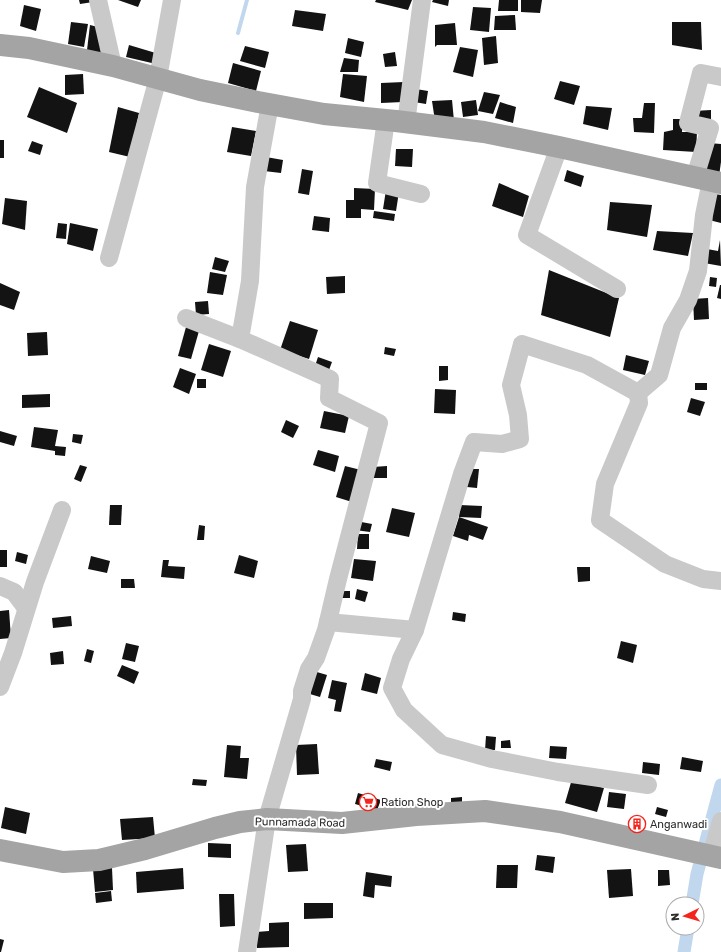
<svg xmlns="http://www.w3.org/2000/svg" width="721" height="952" viewBox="0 0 721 952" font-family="Rubik,sans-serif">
  <rect width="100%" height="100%" fill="#fff"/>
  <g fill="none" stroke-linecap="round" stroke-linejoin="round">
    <polyline stroke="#c1d7ed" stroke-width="4" points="238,33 247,0"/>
    <g stroke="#c1d7ed" stroke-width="13">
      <polyline points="692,904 697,874 721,785"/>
      <polyline points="684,952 688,928"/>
    </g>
  </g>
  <g fill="#131313">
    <polygon points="79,0 93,0 93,2 80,4"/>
    <polygon points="118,0 141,0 138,7"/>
    <polygon points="376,0 412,0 408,10 375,2"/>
    <polygon points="433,0 449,0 448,6 432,2"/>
    <polygon points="499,0 518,0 518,11 498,11"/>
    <polygon points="521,0 542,0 540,13 521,12"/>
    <polygon points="24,5 41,9 36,31 20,26"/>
    <polygon points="473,7 491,8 489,32 470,30"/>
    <polygon points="295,10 326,14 323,31 292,26"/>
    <polygon points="515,15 516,30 494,30 495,16"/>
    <polygon points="71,22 88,24 84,47 68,44"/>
    <polygon points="672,22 701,22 702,50 672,45"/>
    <polygon points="455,23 457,45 437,45 435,47 435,25"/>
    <polygon points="90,25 102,28 103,54 87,50"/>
    <polygon points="496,36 498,63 484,65 482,38"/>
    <polygon points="348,38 364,42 361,57 345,53"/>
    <polygon points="129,45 159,54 156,64 126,57"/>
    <polygon points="245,46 269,52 265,68 240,61"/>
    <polygon points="460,47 478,50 473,77 453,72"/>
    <polygon points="395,52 397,66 385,67 383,54"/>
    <polygon points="344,58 359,60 358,72 340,72"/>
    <polygon points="233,63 261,71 256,91 228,83"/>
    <polygon points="83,74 84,94 65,95 65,75"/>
    <polygon points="343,74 367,76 364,102 340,97"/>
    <polygon points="560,81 580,86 574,105 554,99"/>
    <polygon points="404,82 403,102 381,103 381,83"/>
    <polygon points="39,87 77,103 67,133 27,117"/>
    <polygon points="416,89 428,91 426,104 414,102"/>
    <polygon points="484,92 500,95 493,114 478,111"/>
    <polygon points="452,100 454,121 435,121 432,101"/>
    <polygon points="476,100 478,115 463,117 461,102"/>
    <polygon points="500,102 516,107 513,123 495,118"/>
    <polygon points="644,103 655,103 654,133 634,132 633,118 642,118"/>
    <polygon points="586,106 612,108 608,130 583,124"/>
    <polygon points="118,107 139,113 130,157 109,152"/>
    <polygon points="711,110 711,122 694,122 694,111"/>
    <polygon points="673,119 683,119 682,132 697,132 696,152 663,150 664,132 673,130"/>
    <polygon points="232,127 256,131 251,156 227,152"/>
    <rect x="0" y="140" width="4" height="18"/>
    <polygon points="32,141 43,145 40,155 28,151"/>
    <polygon points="709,143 721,144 721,162 719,176 704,174"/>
    <polygon points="396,149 413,149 412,167 395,166"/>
    <polygon points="266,157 283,160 281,173 264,171"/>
    <polygon points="302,169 313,171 309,195 298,193"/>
    <polygon points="567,170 584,176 581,187 564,181"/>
    <polygon points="499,183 529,196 523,217 492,206"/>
    <polygon points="354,188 375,189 374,210 361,209 361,218 346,218 346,200 354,200"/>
    <polygon points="386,190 399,192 396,211 383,209"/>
    <polygon points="715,194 721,195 721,223 709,220"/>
    <polygon points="5,198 27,201 25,230 2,224"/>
    <polygon points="610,202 652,205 647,237 607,230"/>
    <polygon points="374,211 395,214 394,221 373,218"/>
    <polygon points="314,216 330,218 329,232 312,230"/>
    <polygon points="58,223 67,224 66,239 56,238"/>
    <polygon points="70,223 98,229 93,251 67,244"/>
    <polygon points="657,231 693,233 688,256 653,250"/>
    <polygon points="720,240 721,266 704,263 707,249 718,251"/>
    <polygon points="215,257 229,261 225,272 212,269"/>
    <polygon points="549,270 619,298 610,337 541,315"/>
    <polygon points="210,272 227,275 223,295 207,293"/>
    <polygon points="345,276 345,293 327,294 326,277"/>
    <polygon points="710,277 717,278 716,287 709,286"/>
    <polygon points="0,283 20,292 14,310 0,305"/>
    <polygon points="720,285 721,285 721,299 717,298"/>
    <polygon points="708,298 709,319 694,320 693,299"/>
    <polygon points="208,301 209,314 196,315 195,302"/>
    <polygon points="290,321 318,330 309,359 280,350"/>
    <polygon points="186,327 199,331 191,359 178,356"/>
    <polygon points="47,332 48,355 28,356 27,333"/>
    <polygon points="209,344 231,351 223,377 201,370"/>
    <polygon points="385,347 396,349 394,356 384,354"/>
    <polygon points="626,355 649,361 645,375 623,370"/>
    <polygon points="318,357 332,362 329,370 315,366"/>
    <polygon points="439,366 448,366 448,380 439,381"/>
    <polygon points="180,368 196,374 189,394 173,387"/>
    <rect x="197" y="379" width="9" height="9"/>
    <rect x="695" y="383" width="12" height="7"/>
    <polygon points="435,389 456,390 455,414 434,413"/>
    <polygon points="50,394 50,407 22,408 22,395"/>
    <polygon points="691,398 705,402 700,416 687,412"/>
    <polygon points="324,411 349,416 345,433 320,428"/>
    <polygon points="286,420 299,426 293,438 281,432"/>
    <polygon points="34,427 58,430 55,446 66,447 65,456 55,455 55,451 31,447"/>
    <polygon points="0,431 17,436 14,446 0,442"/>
    <polygon points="73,434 83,435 81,444 72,442"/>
    <polygon points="318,450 339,456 335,472 313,465"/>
    <polygon points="80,465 87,467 81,482 74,479"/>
    <polygon points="345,466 361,470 352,502 336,497"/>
    <polygon points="387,466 387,478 373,478 373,467"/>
    <polygon points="469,469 479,469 477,488 467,487"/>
    <polygon points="110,505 122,505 121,525 109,525"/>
    <polygon points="460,505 482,506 481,518 459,517"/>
    <polygon points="392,508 415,513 409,537 386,532"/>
    <polygon points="459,517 488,527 483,540 469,535 468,541 453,536"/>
    <polygon points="356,521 372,524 370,532 355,530"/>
    <polygon points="199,525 205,526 204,540 197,540"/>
    <polygon points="358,534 369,534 369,549 357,549"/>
    <rect x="0" y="550" width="7" height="17"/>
    <polygon points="17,552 28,555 26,564 15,561"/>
    <polygon points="239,555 258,561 254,578 234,573"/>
    <polygon points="91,556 110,561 107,573 88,569"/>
    <polygon points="354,559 376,561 373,581 351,578"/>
    <polygon points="163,560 169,560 168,566 185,567 184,579 161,577"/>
    <polygon points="577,567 590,567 590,581 578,582"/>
    <polygon points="121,579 134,579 135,588 121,588"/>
    <polygon points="357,589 368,592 365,602 355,599"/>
    <rect x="335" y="591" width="15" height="7"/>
    <polygon points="9,610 11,638 0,639 0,611"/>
    <polygon points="453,612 466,614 465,622 452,620"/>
    <polygon points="71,616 72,626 53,628 52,618"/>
    <polygon points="621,641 637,645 633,663 617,658"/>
    <polygon points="126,643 139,646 135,662 122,659"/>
    <polygon points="87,649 94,651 91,663 84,661"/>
    <polygon points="63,651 64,664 51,665 50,653"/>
    <polygon points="122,665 139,672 134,684 117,676"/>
    <polygon points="310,670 327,675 320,697 303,692"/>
    <polygon points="365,673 381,678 377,694 361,690"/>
    <polygon points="332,680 347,683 341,712 334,711 336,700 328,698"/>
    <polygon points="486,736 496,737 495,750 485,750"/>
    <polygon points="510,740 511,748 501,748 501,741"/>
    <polygon points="317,744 319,774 297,775 296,745"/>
    <polygon points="227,745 241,746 240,758 249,758 247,779 224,777"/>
    <polygon points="550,746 567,747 566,759 549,758"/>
    <polygon points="682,757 703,761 701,772 680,769"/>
    <polygon points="376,759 392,762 390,771 374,767"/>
    <polygon points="643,762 660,764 659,775 642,773"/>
    <polygon points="193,779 207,780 206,786 192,785"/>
    <polygon points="572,779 604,788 597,812 565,803"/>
    <polygon points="609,792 626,794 624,809 607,807"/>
    <polygon points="358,793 381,800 377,810 355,804"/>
    <polygon points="462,797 462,806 451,807 451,798"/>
    <polygon points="5,807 30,813 26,834 1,828"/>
    <polygon points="657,807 668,810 666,817 655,814"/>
    <polygon points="153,817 155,838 122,840 120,819"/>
    <polygon points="633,819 643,821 641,832 631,828"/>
    <polygon points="208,843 231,844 231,858 208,857"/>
    <polygon points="306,844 308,871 288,872 286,845"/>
    <polygon points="537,855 555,857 553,873 535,870"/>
    <polygon points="497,865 518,865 517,888 496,888"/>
    <polygon points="112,868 113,890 95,892 93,869"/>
    <polygon points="183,868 184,889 137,893 136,872"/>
    <polygon points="631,869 633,896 609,898 607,870"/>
    <polygon points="658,870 669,870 670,885 658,886"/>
    <polygon points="366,872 392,876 391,887 375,885 374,898 363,896"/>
    <polygon points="111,891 112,901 96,903 95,893"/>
    <polygon points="219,894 234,894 235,926 220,927"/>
    <polygon points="304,903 333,903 333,918 304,919"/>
    <polygon points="289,922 289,947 257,948 256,932 269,931 269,923"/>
    <polygon points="0,939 4,940 1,952 0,952"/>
  </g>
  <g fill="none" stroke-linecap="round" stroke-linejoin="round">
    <g stroke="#c9c9c9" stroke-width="18">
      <polyline points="98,0 113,66"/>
      <polyline points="386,120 377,183 421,194"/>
      <polyline points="406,123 422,0"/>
      <polyline points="559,147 527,235 617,289"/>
      <polyline points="695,177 710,128 688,123 701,73 721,77"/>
      <polyline points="109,258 158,78 172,0"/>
      <polyline points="186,318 240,339"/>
      <polyline points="638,393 639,403 605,484 600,520 665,564 703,579 721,581"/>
      <polyline points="0,586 14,592 26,608"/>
      <polyline points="328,622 415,630"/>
      <polyline points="0,687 13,653 35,582 62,510"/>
      <polyline points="648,785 558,772 492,759 442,745 404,710 392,688 401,659 415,630 462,474 474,442 502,444 520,439 518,415 511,385 522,344 587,365 638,393 659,375 672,328 688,300 698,271 704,215 711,181"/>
      <polyline points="711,855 721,821"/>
      <polyline points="247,952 267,819 302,699 302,691 309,669 316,658 326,630 338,579 379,423 329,398 330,379 240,339 250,281 255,187 270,104"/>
    </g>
    <g stroke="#a4a4a4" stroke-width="22">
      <polyline points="0,45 29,48 113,66 200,90 258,102 324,114 396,121 484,132 559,147 721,183"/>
      <polyline points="0,850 63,862 99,860 145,849 215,828 240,822 267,819 342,823 416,815 485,811 560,822 721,858"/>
    </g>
  </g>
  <defs>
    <symbol id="supermarket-ring" viewBox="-11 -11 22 22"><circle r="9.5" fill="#fff" stroke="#f3251d" stroke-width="1.5"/><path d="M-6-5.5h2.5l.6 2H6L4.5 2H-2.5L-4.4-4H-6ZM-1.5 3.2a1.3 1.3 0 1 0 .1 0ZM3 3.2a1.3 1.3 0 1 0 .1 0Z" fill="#f3251d"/></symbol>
    <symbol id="building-ring" viewBox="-11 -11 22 22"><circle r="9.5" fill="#fff" stroke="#f3251d" stroke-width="1.5"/><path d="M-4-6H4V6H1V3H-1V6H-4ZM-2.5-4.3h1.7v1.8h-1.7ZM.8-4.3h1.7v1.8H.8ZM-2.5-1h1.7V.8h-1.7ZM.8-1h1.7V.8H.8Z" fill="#f3251d"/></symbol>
  </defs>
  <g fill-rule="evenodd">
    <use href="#supermarket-ring" x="358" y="792" width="20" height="20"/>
    <use href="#building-ring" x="627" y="814" width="20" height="20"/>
  </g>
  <g text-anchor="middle" stroke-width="4" stroke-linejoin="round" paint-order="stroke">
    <g font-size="11" fill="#2c2c2c" stroke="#fff" text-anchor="start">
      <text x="381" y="806">Ration Shop</text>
      <text x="650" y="828">Anganwadi</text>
    </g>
    <g font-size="11" fill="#2c2c2c" stroke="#fff">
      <text transform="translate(300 822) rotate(1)" y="4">Punnamada Road</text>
    </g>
  </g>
  <g transform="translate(685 916) rotate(265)"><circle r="19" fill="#ffffff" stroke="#ababab"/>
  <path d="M0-3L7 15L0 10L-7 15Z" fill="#f3251d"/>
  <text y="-6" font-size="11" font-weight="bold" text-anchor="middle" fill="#2c2c2c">N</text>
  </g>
</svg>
